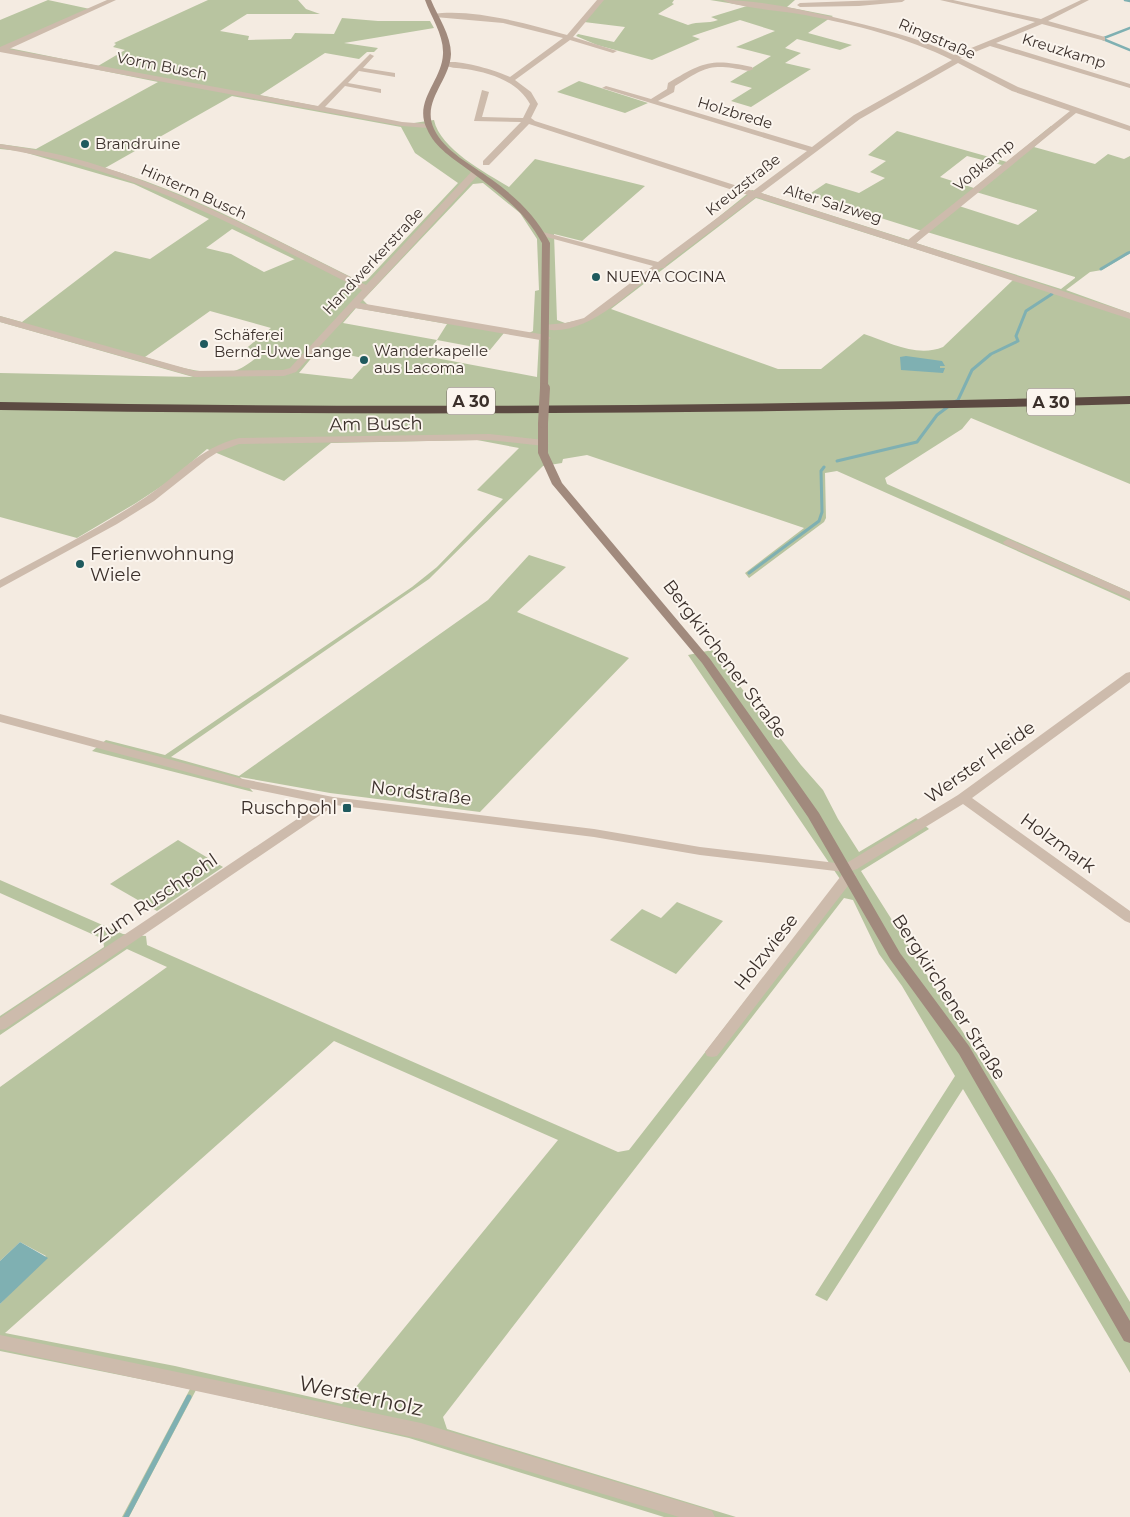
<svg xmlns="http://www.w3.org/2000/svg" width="1130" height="1517" viewBox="0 0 1130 1517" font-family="Montserrat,sans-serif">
  <rect width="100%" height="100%" fill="#f4ebe1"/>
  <g fill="#b8c4a0" fill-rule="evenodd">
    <path d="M48 0 90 9 4 47 98 66 125 50 113 47 116 44 114 43 208 0H298L306 9 320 14H247L220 31 249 36 248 40 291 39 295 33 334 34 342 18 378 21H430L434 28 344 43 378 48 374 52H367L359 59 325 53 260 95 407 124 434 120C440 149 486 173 509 187L535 159 645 186 582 241 554 234 557 320 565 323 584 319 659 265 752 190 909 240 922 231 808 195 826 183 859 193 885 178 870 172 886 161 868 155 897 131 1007 162 1051 126 1056 128 1034 147 1095 164 1108 154 1124 159 1130 156V253L1102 270 1090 272 1066 290 1130 313V484L971 418 962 429 885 478 887 484 1130 592V601L837 471 825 473 826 518 824 522 749 578 745 573 804 528 587 455 563 459 562 463 543 466 429 579 171 757 239 776 488 600 529 555 566 567 517 612 629 658 480 812 330 793 240 777 253 792 92 751 106 740 165 755 412 587 437 567 503 499 477 490 519 448 477 440 331 443 284 481 207 449 168 482 136 503 77 538 0 517V373L193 377 0 322V316L22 322 115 251 150 259 209 219 134 184 20 151 0 149V144L36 149 158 82 6 51 0 52V20ZM232 96 401 127 415 153 458 183 366 281 361 282C277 241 195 194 105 168ZM967 156 1002 165 974 188 940 177ZM483 183 520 213 537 239 539 290 535 291 533 331 529 333 368 305 363 300 473 184ZM976 192 1037 210V211L1018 225 959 206ZM756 198 1013 280 943 347C917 358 889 342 864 334L821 369H778L611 309ZM232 229 294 259H295L264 272 231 254 206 248ZM927 232 1075 277V278L1061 289 916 243ZM356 308 447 324 437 340 343 323ZM210 311 271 328 243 351 260 355C253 360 245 367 237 370 215 379 167 364 145 357ZM504 333 539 339 537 377 425 356 437 340 490 350ZM319 349 368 359 369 360 352 379 299 373Z"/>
    <path d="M602 0H674L672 3 674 4 658 14 688 25C699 21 707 24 718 20L711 17 747 6 710 0H795L787 7 833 16 808 33 852 45 840 50 797 39 785 48 801 53 785 63 811 69 751 107 731 101 752 88 730 82 771 56 736 47 775 31 740 20 692 36 700 39 652 60 597 45 576 36 578 34 614 42 625 27 584 22Z"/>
    <polygon points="579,81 648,103 625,113 557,92"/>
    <path d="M712 650 801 765 823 790 838 819 859 852 916 818 929 829 861 871 1054 1176 1130 1302V1373L963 1089 827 1301 815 1295 955 1076 902 986 879 954 853 900 844 898 443 1417 447 1429 736 1517H664L409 1438 196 1390 129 1517H122L190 1389 0 1351V1304L46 1256 20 1242 0 1261V1087L167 967 127 949 0 1035V1016L104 947 103 939 0 893V880L123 934 146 936 147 945 618 1152 629 1150 840 879 688 655ZM334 1041 558 1140 342 1404 175 1366 5 1333Z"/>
    <polygon points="178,840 223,867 157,911 110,884"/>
    <polygon points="677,902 723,921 676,974 610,940 642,909 661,918"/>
  </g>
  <g fill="#7fb0b2">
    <polygon points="906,356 942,361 945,366 940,366 940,368 945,368 943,373 901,370 900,357"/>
    <polygon points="20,1242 48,1258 0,1304 0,1261"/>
  </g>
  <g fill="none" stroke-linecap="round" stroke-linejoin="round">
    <g stroke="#7fb0b2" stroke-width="2.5">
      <polyline points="1125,0 1130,1"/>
      <polyline points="1104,38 1130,28"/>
      <polyline points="1103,39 1130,50"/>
      <polyline points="1126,254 1130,252"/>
    </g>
    <g stroke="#7fb0b2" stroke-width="3">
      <polyline points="1101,269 1128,253"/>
      <polyline points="954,402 958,400 972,370 991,354 1018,341 1016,336 1026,311 1052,294"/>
      <polyline points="837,461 917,442 937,415 949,406"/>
      <polyline points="749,573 819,521 822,512 821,471 824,467"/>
    </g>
    <polyline stroke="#7fb0b2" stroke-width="5" points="126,1517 189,1397"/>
    <g fill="#cdbbac" fill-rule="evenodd">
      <polygon points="107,0 116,0 9,49 318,106 370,54 374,56 363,68 395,73 395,77 359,71 348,83 381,89 381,93 345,86 325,107 402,122 428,124 432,126 428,128 402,126 0,52 0,47"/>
      <path d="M597 0H604L573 37 617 51 613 53 570 40 515 80 531 92 538 104 531 118 535 121 753 191 807 151 602 88 606 86 651 99 667 89 668 83C703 62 711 58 752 67L753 69 749 71C711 63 707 66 675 86L674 92 658 101 812 147 854 115 952 60C906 37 855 25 805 15 789 12 733 7 723 0 759 0 797 9 833 17 874 27 916 36 954 55L1035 22 940 0H953L1041 19 1081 0H1089L1048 21 1105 37V41L1042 24 996 43 1130 84V88L990 46 960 58 1018 87 1130 126V131L1076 113 916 243 1130 313V319L756 197 666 265 665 268H661C629 292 586 338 543 329V325L566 323 584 318 653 266 539 235V231L658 262 748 195 529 124 489 165H483V161L521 122 474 121 482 90 489 92 482 117 523 118 530 104C517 81 491 73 466 69 458 68 448 68 442 64 454 57 497 71 510 77L563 38 503 23 435 17 433 16V14C472 8 529 24 567 35ZM958 63 1012 91 1070 111 908 240 761 193 860 119Z"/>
      <polygon points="880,0 905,0 902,2 859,6 800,7 797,5 800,3"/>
      <path d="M0 144C34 149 67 155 100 166 193 195 279 242 366 285L473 170H479V174L360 303 546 335 551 338 546 341 355 308 296 372 284 376 195 377 0 322V316L195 371 283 370 290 368 362 290C274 246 187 197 93 169 62 159 31 154 0 148Z"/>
      <path d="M489 434 544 440 549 443 544 446 489 440 239 444 218 452 207 459 154 501 117 524 0 588V580C49 553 100 528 146 497 179 475 199 448 239 438Z"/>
      <polygon points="1008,539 1130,592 1130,599 1004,544 1003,542"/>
      <polygon points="1130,672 1130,682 972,798 1130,911 1130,923 1125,921 963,804 857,869 851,871 856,875 854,878 717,1056 712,1057 707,1056 705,1052 844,872 700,855 594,837 335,805 5,1029 0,1030 0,1018 321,803 243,787 0,722 0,714 243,779 333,797 594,829 700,847 845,864 958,795 1126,673"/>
      <polygon points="0,1335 421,1423 706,1509 712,1511 715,1517 679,1517 421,1439 0,1349"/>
    </g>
    <g fill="#a18a7d" fill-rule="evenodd">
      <path d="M425 0H431C438 17 451 35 451 54 450 81 421 101 434 129 445 152 472 165 491 179 516 197 536 216 550 243L548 390H542L540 388 542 243C525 211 498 192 470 171 454 159 435 148 427 129 413 101 442 81 443 54 444 35 431 17 425 0Z"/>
      <polygon points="543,420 548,423 548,453 562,483 710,659 819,813 900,953 969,1046 1130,1321 1130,1343 1124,1341 959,1054 890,959 808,817 702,663 552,484 538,453 538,423"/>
    </g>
    <path fill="#5c4a42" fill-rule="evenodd" d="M1130 396V404C753 414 377 416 0 410V402C377 409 753 406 1130 396Z"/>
    <polyline stroke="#a18a7d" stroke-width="10" points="543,423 545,388"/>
  </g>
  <g fill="#1f5a5e" stroke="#fbf5ee" stroke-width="2">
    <circle cx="85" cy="144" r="5"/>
    <circle cx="596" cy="277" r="5"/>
    <circle cx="204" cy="344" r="5"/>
    <circle cx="364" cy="360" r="5"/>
    <circle cx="80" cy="564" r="5"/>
    <rect x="342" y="803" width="10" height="10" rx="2.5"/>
  </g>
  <g text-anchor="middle" stroke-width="4" stroke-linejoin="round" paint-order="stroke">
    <g font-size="15" fill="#3b302b" stroke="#fbf5ee">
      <text transform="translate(937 39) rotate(23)" y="5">Ringstraße</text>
      <text transform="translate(1064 51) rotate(17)" y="5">Kreuzkamp</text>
      <text transform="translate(162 66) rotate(11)" y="5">Vorm Busch</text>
      <text transform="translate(735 113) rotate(17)" y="5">Holzbrede</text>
      <text transform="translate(984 165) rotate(-39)" y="5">Voßkamp</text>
      <text transform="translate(743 185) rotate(-38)" y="5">Kreuzstraße</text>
      <text transform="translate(194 192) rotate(24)" y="5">Hinterm Busch</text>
      <text transform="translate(833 204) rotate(17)" y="5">Alter Salzweg</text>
      <text transform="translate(373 261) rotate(-47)" y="5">Handwerkerstraße</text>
    </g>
    <g font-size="15" fill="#3b302b" stroke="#fbf5ee" text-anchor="start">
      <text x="95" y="149">Brandruine</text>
      <text x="606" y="282">NUEVA COCINA</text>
      <text x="214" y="340">Schäferei<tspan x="214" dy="17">Bernd-Uwe Lange</tspan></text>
      <text x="374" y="356">Wanderkapelle<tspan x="374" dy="17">aus Lacoma</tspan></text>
    </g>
    <g fill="#fbf5ee" stroke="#756b66" stroke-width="1">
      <rect x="447" y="387.5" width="48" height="27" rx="4"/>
      <rect x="1027" y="388.5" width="48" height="27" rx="4"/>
    </g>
    <g font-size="16" font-weight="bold" fill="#3b302b">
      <text x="471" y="407">A 30</text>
      <text x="1051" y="408">A 30</text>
    </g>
    <g font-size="18" fill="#3b302b" stroke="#fbf5ee">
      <text transform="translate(376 424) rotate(-1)" y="6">Am Busch</text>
      <text transform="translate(725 659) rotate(53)" y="6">Bergkirchener Straße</text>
      <text transform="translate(980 762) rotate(-35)" y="6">Werster Heide</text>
      <text transform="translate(421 793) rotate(7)" y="6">Nordstraße</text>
      <text transform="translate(1058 843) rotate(36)" y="6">Holzmark</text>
      <text transform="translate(156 898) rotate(-34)" y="6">Zum Ruschpohl</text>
      <text transform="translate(766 952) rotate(-52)" y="6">Holzwiese</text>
      <text transform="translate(949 997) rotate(57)" y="6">Bergkirchener Straße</text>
    </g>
    <g font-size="18" fill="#3b302b" stroke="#fbf5ee" text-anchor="start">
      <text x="90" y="560">Ferienwohnung<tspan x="90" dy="21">Wiele</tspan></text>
      <text x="337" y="814" text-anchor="end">Ruschpohl</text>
    </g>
    <g font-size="21" fill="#3b302b" stroke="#fbf5ee">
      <text transform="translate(361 1396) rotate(12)" y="7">Wersterholz</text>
    </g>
  </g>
</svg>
